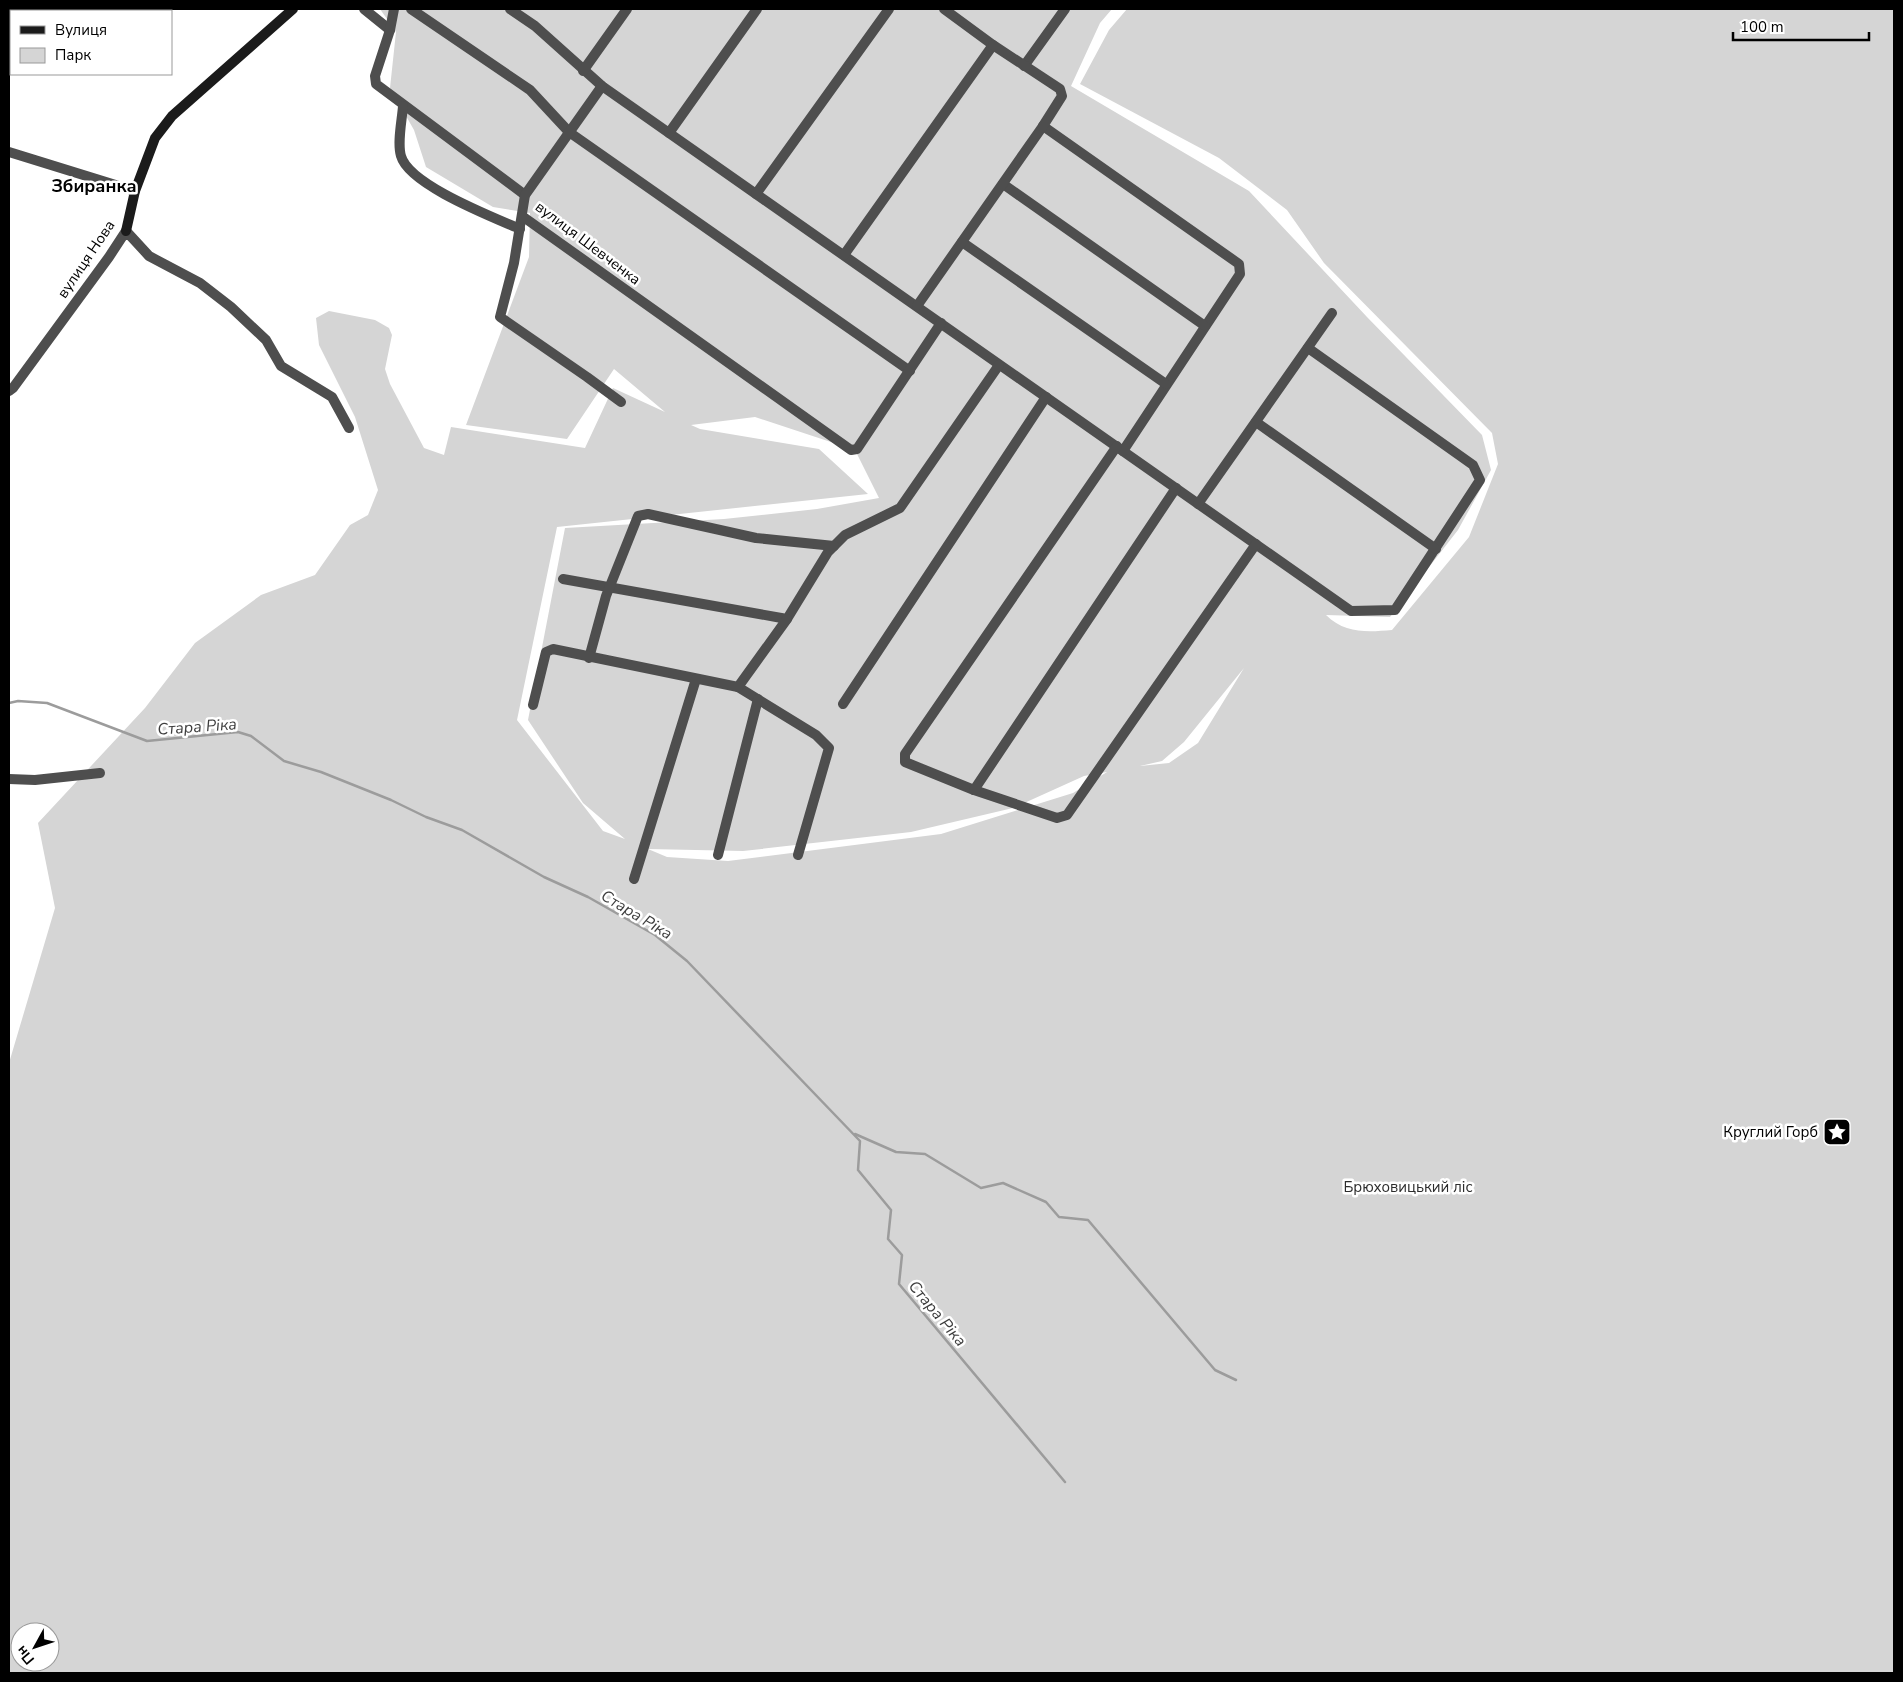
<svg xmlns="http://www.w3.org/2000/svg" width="1903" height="1682" viewBox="0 0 1903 1682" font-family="'Nunito Sans',sans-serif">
  <rect width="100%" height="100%" fill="#fff"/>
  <path fill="#d5d5d5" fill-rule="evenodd" d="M380 9H1112L1100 23 1071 86 1249 191 1367 317 1482 435 1491 470 1458 530 1390 617 1326 615C1345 634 1368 632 1392 630L1469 537 1498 464 1492 433 1324 263 1287 210 1219 158 1080 84 1109 30 1127 9H1894V1673H9V1063L55 908 38 823 145 708 195 643 261 595 315 575 350 525 368 515 378 490 355 417 319 345 316 318 329 311 375 320 389 328 392 335 385 369 390 384 424 448 444 455 451 427 585 448 613 388 665 412 614 369 567 439 466 425 529 257 530 213 493 207 426 167 414 130 390 88 396 32ZM755 417 855 450 879 498 817 509 724 519 565 528 528 720 583 803 625 839 603 831 517 720 557 527 868 494 819 449 700 429 691 425ZM1244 668 1198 743 1169 763 1140 766 1162 761 1184 742ZM1107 772 1073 793 941 834 728 861 667 857 648 849 743 851 911 832 1013 808 1084 776ZM20 1632H50V1662H20Z"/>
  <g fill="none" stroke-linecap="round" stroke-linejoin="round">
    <g stroke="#9c9c9c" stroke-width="2.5">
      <polyline points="9,703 18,701 47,703 147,741 238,732 251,736 284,761 321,772 391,800 426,817 462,830 544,877 588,897 655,935 687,961 860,1141 858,1170 891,1210 888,1239 902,1255 899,1284 1065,1482"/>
      <polyline points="855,1134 896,1152 925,1154 981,1188 1003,1183 1046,1202 1059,1217 1088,1220 1215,1370 1236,1380"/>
    </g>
    <g stroke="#4e4e4e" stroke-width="10">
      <polyline points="364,9 390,30"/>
      <polyline points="394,9 390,30 375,76 376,84 525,195"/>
      <polyline points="411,9 530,90 569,132 910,371"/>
      <polyline points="510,9 535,26 602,86 1351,611 1395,610 1480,480 1473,465 1308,348"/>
      <polyline points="1024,66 1065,9"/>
      <polyline points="583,71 627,9"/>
      <polyline points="602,86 525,195 514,263 500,317 587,377 621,402"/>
      <path d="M403 106C402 120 397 143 401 156 409 185 493 217 520 229"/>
      <polyline points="1043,126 1239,264 1240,274 1123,451"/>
      <polyline points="669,133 757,9"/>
      <polyline points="9,152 135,191"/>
      <polyline points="1003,184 1205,326"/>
      <polyline points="756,194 889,9"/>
      <polyline points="522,216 851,450 857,449 941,323"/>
      <polyline points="962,242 1166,384"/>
      <polyline points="844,255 993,45 944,9"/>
      <polyline points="917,306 1043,126 1062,96 1060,89 993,45"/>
      <polyline points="9,391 13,388 109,257 126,231 149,256 200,283 231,307 266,340 281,366 332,397 349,428"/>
      <polyline points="1256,422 1436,549"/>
      <polyline points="1117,446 905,754 905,762 974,790 1057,818 1067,815 1256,544"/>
      <polyline points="1198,504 1332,313"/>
      <polyline points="563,579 787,619 828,552 845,535 900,508 999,365"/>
      <polyline points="589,658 606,596 638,516 648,514 756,538 834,546"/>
      <polyline points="738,687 816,735 829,748 798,855"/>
      <polyline points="843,704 1046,397"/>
      <polyline points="533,705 546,652 553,649 738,687 787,619"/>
      <polyline points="9,779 35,780 100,773"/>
      <polyline points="974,790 1176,488"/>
      <polyline points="718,855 758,699"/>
      <polyline points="634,879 696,679"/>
    </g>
    <polyline stroke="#1b1b1b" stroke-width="10" points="126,231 135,191 155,138 172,116 293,9"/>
  </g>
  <defs>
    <symbol id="sight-square" viewBox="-11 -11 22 22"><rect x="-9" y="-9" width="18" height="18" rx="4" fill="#000" stroke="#fff"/><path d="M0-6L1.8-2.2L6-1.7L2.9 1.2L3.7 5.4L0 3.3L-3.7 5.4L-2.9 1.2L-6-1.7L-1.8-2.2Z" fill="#fff"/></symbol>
  </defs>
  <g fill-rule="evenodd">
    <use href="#sight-square" x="1821" y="1116" width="32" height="32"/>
  </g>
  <g text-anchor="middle" stroke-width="5" stroke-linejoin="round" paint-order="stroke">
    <g font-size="15" fill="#000" stroke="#fff">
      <text transform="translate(588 243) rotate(37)" y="5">вулиця Шевченка</text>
      <text transform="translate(86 259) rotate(-56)" y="5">вулиця Нова</text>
    </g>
    <g font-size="15" fill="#000" stroke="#fff" text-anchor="end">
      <text x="1818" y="1137">Круглий Горб</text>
    </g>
    <g font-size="15" fill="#2c2c2c" stroke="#fff">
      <text x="1408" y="1192">Брюховицький ліс</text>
    </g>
    <g font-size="16" font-style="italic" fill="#3d3d3d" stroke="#fff">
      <text transform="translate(197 726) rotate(-4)" y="6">Стара Ріка</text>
      <text transform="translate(637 914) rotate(31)" y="6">Стара Ріка</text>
      <text transform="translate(938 1313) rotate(50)" y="6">Стара Ріка</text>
    </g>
    <g font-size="18" font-weight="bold" fill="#000" stroke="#fff">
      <text x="94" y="192">Збиранка</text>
    </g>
  </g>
  <rect width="1903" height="1682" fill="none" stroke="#000000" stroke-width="20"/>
  <rect x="10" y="10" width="162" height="65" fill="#ffffff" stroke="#999999"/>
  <rect x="20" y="26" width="25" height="8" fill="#1b1b1b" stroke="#999999"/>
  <text x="55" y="35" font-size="15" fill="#000000">Вулиця</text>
  <rect x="20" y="48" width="25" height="15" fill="#d5d5d5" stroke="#999999"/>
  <text x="55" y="60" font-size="15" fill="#000000">Парк</text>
  <g transform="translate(35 1647) rotate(230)"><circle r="24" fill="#ffffff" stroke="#999999"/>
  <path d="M0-4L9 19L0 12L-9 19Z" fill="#000000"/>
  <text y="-8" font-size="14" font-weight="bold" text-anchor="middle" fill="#000000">Пн</text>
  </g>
  <path d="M1733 32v8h136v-8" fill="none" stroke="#000000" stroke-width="2.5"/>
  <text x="1740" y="32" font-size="15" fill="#000000" stroke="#ffffff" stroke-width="4" paint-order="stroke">100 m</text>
</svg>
